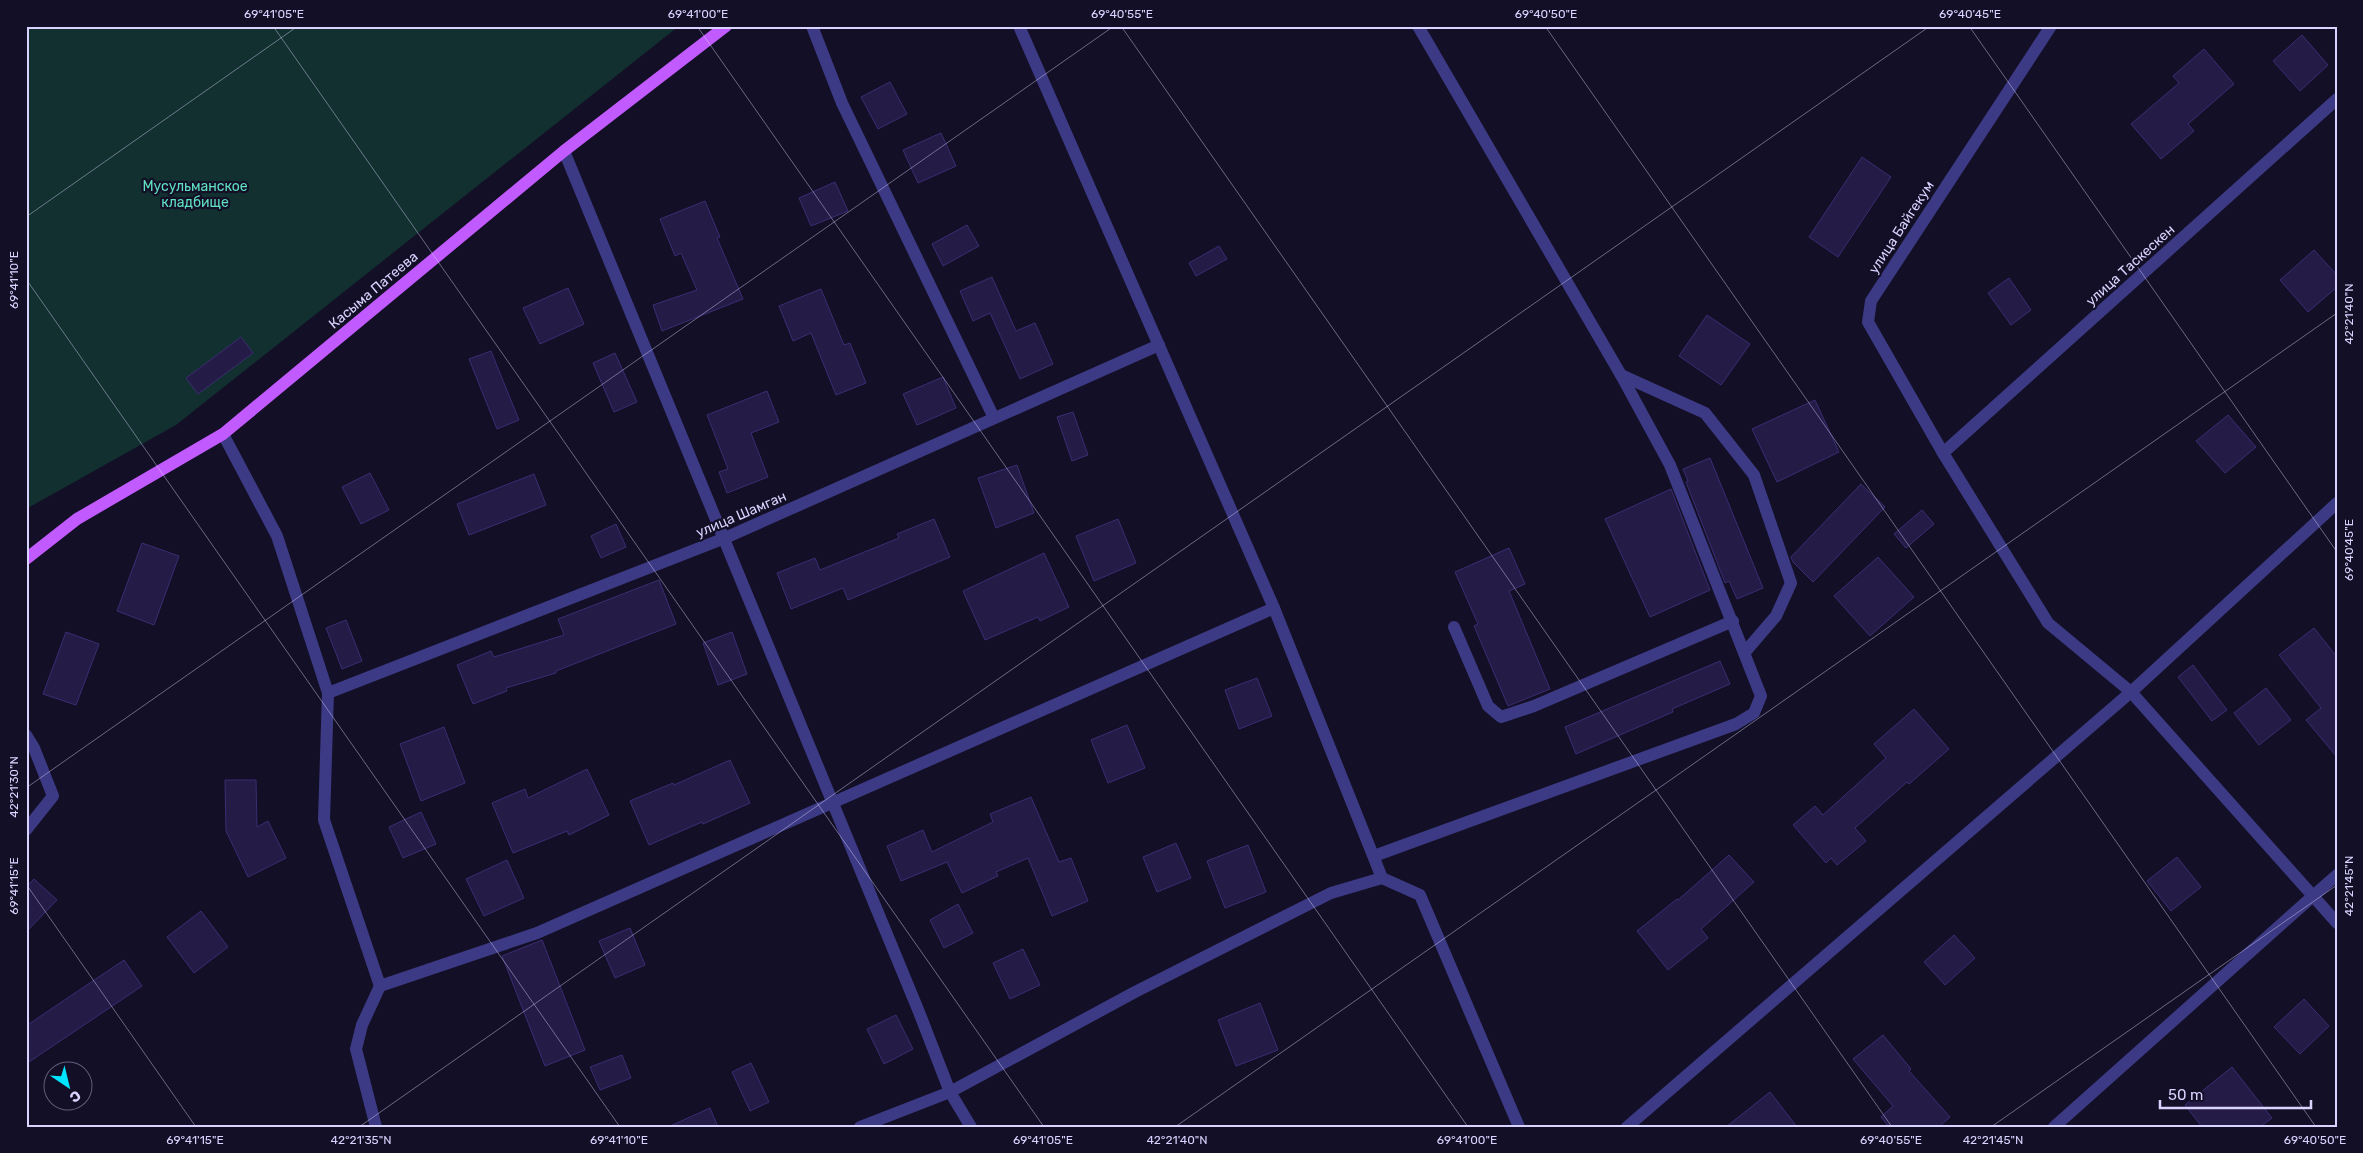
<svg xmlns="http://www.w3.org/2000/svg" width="2363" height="1153" viewBox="0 0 2363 1153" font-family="Rubik,sans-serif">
  <rect width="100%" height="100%" fill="#130f26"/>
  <polygon fill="#12302f" points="26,26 679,26 176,425 26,509"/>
  <g fill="#241b47" stroke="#3b2d73">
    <polygon points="2302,35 2328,65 2300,91 2273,61"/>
    <polygon points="2204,49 2234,84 2188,124 2194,131 2161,159 2131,124 2179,83 2173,76"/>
    <polygon points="890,82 907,114 878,129 861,97"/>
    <polygon points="941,133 956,166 918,183 903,150"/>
    <polygon points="1862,157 1891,177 1838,257 1809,237"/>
    <polygon points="835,182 848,211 811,226 799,198"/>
    <polygon points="705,201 720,237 717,238 743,299 662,331 653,305 697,290 681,253 675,256 660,219"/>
    <polygon points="967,225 979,246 943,266 932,244"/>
    <polygon points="1219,246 1227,259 1196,276 1189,263"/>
    <polygon points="2314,250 2337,275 2337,287 2308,312 2280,280"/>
    <polygon points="992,277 1016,331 1035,323 1053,364 1020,379 990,313 973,321 960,291"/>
    <polygon points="2009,278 2031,310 2011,325 1988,293"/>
    <polygon points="568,288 584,324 540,344 523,308"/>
    <polygon points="821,289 844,345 850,343 866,383 836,395 811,333 793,341 779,306"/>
    <polygon points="1707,315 1750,344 1721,385 1679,356"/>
    <polygon points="241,337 253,353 198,394 186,378"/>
    <polygon points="491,351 519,420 497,429 469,359"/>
    <polygon points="615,353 637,402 614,412 593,363"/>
    <polygon points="943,377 956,408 917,425 903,394"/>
    <polygon points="767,391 779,422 751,433 768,477 727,493 719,472 728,469 707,415"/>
    <polygon points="1815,400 1839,452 1777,482 1752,429"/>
    <polygon points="1073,412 1088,455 1072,461 1057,417"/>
    <polygon points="2228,415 2256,447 2225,473 2196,441"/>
    <polygon points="1710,458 1763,588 1737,599 1729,581 1725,583 1686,482 1688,481 1683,469"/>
    <polygon points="1017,465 1034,513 996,528 978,478"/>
    <polygon points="370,473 389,510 361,524 342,487"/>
    <polygon points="534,474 546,505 469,535 457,504"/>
    <polygon points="1861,484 1885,507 1813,582 1793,562 1791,557"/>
    <polygon points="1671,489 1710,590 1650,617 1605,519"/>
    <polygon points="1922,510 1934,524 1906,548 1894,534"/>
    <polygon points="934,519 950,557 848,600 843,588 791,609 777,573 815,558 820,570 899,538 897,534"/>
    <polygon points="1118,519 1136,563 1094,581 1076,536"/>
    <polygon points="616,524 626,547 601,558 591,536"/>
    <polygon points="142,543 179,556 154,625 117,611"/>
    <polygon points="1509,548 1525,584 1509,591 1550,689 1508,706 1474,626 1478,624 1455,572"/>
    <polygon points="1044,553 1069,607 1040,621 1038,617 985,640 963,591"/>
    <polygon points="1878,557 1914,597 1870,636 1834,596"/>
    <polygon points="659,580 676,624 556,671 556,673 506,688 507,691 473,704 457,665 491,651 494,657 564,635 558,619"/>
    <polygon points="346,620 362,661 342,669 326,628"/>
    <polygon points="2314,628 2337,657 2337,757 2306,720 2321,708 2279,655"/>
    <polygon points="66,632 99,644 76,705 43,694"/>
    <polygon points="732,632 747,674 718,685 703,643"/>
    <polygon points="1720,661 1730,684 1672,709 1673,712 1576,754 1565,727"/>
    <polygon points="2193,665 2227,710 2212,721 2178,677"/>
    <polygon points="1257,678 1272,716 1239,729 1225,690"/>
    <polygon points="2266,688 2291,720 2259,745 2234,713"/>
    <polygon points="1914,709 1949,749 1909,784 1907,782 1855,828 1866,841 1837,865 1831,858 1826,863 1793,825 1815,806 1823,815 1886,758 1874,744"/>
    <polygon points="1127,725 1145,768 1108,783 1091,740"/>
    <polygon points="444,727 465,783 421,801 400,744"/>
    <polygon points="730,760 750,803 703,824 702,822 649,845 630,801 673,783 674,785"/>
    <polygon points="587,769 609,815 569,835 567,831 513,853 492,803 525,789 528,798"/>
    <polygon points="225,780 256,780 257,827 268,821 286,858 248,877 226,831"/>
    <polygon points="1031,797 1059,862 1071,858 1088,901 1052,916 1028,858 996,872 998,876 962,893 947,862 901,881 887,846 923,830 932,852 993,822 990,814"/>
    <polygon points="421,812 436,844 403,858 389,827"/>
    <polygon points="1176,843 1191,878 1157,892 1143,857"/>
    <polygon points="1248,845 1266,892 1225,908 1207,861"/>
    <polygon points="1729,855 1754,882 1701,929 1708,938 1668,970 1637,931 1677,899 1678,900"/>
    <polygon points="2177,857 2201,887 2171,911 2147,881"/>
    <polygon points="507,860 524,898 484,916 466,879"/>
    <polygon points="34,879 57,900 26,932 26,887"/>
    <polygon points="958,904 973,933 944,948 930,920"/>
    <polygon points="201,911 228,947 194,973 167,937"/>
    <polygon points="630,928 645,965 615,978 599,941"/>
    <polygon points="1954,935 1975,958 1945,985 1924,962"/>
    <polygon points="542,940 585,1050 545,1066 502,956"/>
    <polygon points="1023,949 1040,985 1010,999 993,963"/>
    <polygon points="124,960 142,986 26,1064 26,1026"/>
    <polygon points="2304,999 2329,1026 2300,1054 2274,1027"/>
    <polygon points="1260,1003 1278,1050 1236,1066 1218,1020"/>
    <polygon points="896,1015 913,1049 884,1064 867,1029"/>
    <polygon points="1883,1035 1911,1069 1909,1071 1950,1117 1939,1127 1889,1127 1881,1117 1893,1106 1853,1059"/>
    <polygon points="622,1055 631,1078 600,1090 590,1067"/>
    <polygon points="751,1063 769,1102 750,1111 732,1072"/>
    <polygon points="2232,1067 2272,1118 2260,1127 2202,1127 2185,1105"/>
    <polygon points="1770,1092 1797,1127 1726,1127"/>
    <polygon points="710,1108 718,1127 668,1127"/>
  </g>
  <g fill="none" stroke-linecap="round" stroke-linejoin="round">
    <g stroke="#3d3a85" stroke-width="12">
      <polyline points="812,26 842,103 994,418"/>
      <polyline points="1019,26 1274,608 1382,878 1420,895 1519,1127"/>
      <polyline points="2051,26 1871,301 1868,322 1943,453 2048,623 2131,692 2313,896 2054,1127"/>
      <polyline points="564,151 919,1012 950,1092 971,1127"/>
      <polyline points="1621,375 1705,413 1754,475 1791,583 1776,616 1745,652"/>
      <polyline points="223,434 277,536 328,693 324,820 380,986 537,933 1274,608"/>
      <polyline points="1943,453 2337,99"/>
      <polyline points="1454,627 1488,706 1501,717 1534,706 1733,621"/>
      <polyline points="328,693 725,538 1159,345"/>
      <polyline points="26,735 34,748 53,796 26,830"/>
      <polyline points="1374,856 1736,724 1754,713 1761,696 1670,465 1621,375 1418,26"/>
      <polyline points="2337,875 2313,896 2337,923"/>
      <polyline points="376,1127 356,1049 362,1025 380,986"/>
      <polyline points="860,1127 950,1092 1135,992 1331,893 1382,878"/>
      <polyline points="1627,1127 2131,692 2337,503"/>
    </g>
    <polyline stroke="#c25bff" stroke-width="12" points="26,559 77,519 223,434 564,151 726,26"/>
  </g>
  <path fill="none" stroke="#d9d4ff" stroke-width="1" stroke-opacity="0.45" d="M273 26 1044 1127M697 26 1468 1127M1121 26 1892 1127M1545 26 2316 1127M1969 26 2337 552M26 217 298 26M26 279 620 1127M26 788 1114 26M26 884 196 1127M359 1127 1930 26M1175 1127 2337 313M1991 1127 2337 885"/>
  <g text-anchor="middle" stroke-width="4.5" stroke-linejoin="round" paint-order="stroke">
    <g font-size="14" fill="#5fe0c0" stroke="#130f26">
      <text x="195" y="191">Мусульманское<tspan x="195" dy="16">кладбище</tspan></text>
    </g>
    <g font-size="14" fill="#d9d4ff" stroke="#130f26">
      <text transform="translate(1901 227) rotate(-57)" y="5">улица Байгекум</text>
      <text transform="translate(2130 265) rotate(-42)" y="5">улица Таскескен</text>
      <text transform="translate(373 290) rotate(-40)" y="5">Касыма Патеева</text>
      <text transform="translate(741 514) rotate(-23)" y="5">улица Шамган</text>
    </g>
  </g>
  <rect width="2363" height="1153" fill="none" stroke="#130f26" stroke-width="55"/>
  <g transform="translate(68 1086) rotate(145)"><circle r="24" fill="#130f26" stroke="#625e7d"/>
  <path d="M0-4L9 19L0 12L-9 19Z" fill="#00e5ff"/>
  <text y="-8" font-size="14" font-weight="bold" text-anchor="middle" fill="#d9d4ff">С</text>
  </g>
  <path d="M2160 1100v8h151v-8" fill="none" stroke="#d9d4ff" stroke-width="2.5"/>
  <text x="2168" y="1100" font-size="15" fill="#d9d4ff" stroke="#130f26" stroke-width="4" paint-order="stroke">50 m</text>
  <rect x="28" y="28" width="2308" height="1098" fill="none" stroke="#d9d4ff" stroke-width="2"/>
  <g font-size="12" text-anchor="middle" fill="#d9d4ff">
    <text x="274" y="18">69°41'05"E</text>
    <text x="698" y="18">69°41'00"E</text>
    <text x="1122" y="18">69°40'55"E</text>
    <text x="1546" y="18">69°40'50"E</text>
    <text x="1970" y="18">69°40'45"E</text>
    <text transform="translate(14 280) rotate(-90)" y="4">69°41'10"E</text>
    <text transform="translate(2349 314) rotate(-90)" y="4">42°21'40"N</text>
    <text transform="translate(2349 550) rotate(-90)" y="4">69°40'45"E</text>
    <text transform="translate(14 787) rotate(-90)" y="4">42°21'30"N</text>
    <text transform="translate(2349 886) rotate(-90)" y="4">42°21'45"N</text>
    <text transform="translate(14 886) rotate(-90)" y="4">69°41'15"E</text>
    <text x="195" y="1144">69°41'15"E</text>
    <text x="361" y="1144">42°21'35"N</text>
    <text x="619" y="1144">69°41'10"E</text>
    <text x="1043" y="1144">69°41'05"E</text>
    <text x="1177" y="1144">42°21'40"N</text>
    <text x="1467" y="1144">69°41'00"E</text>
    <text x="1891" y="1144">69°40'55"E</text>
    <text x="1993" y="1144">42°21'45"N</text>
    <text x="2315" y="1144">69°40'50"E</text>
  </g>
</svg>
